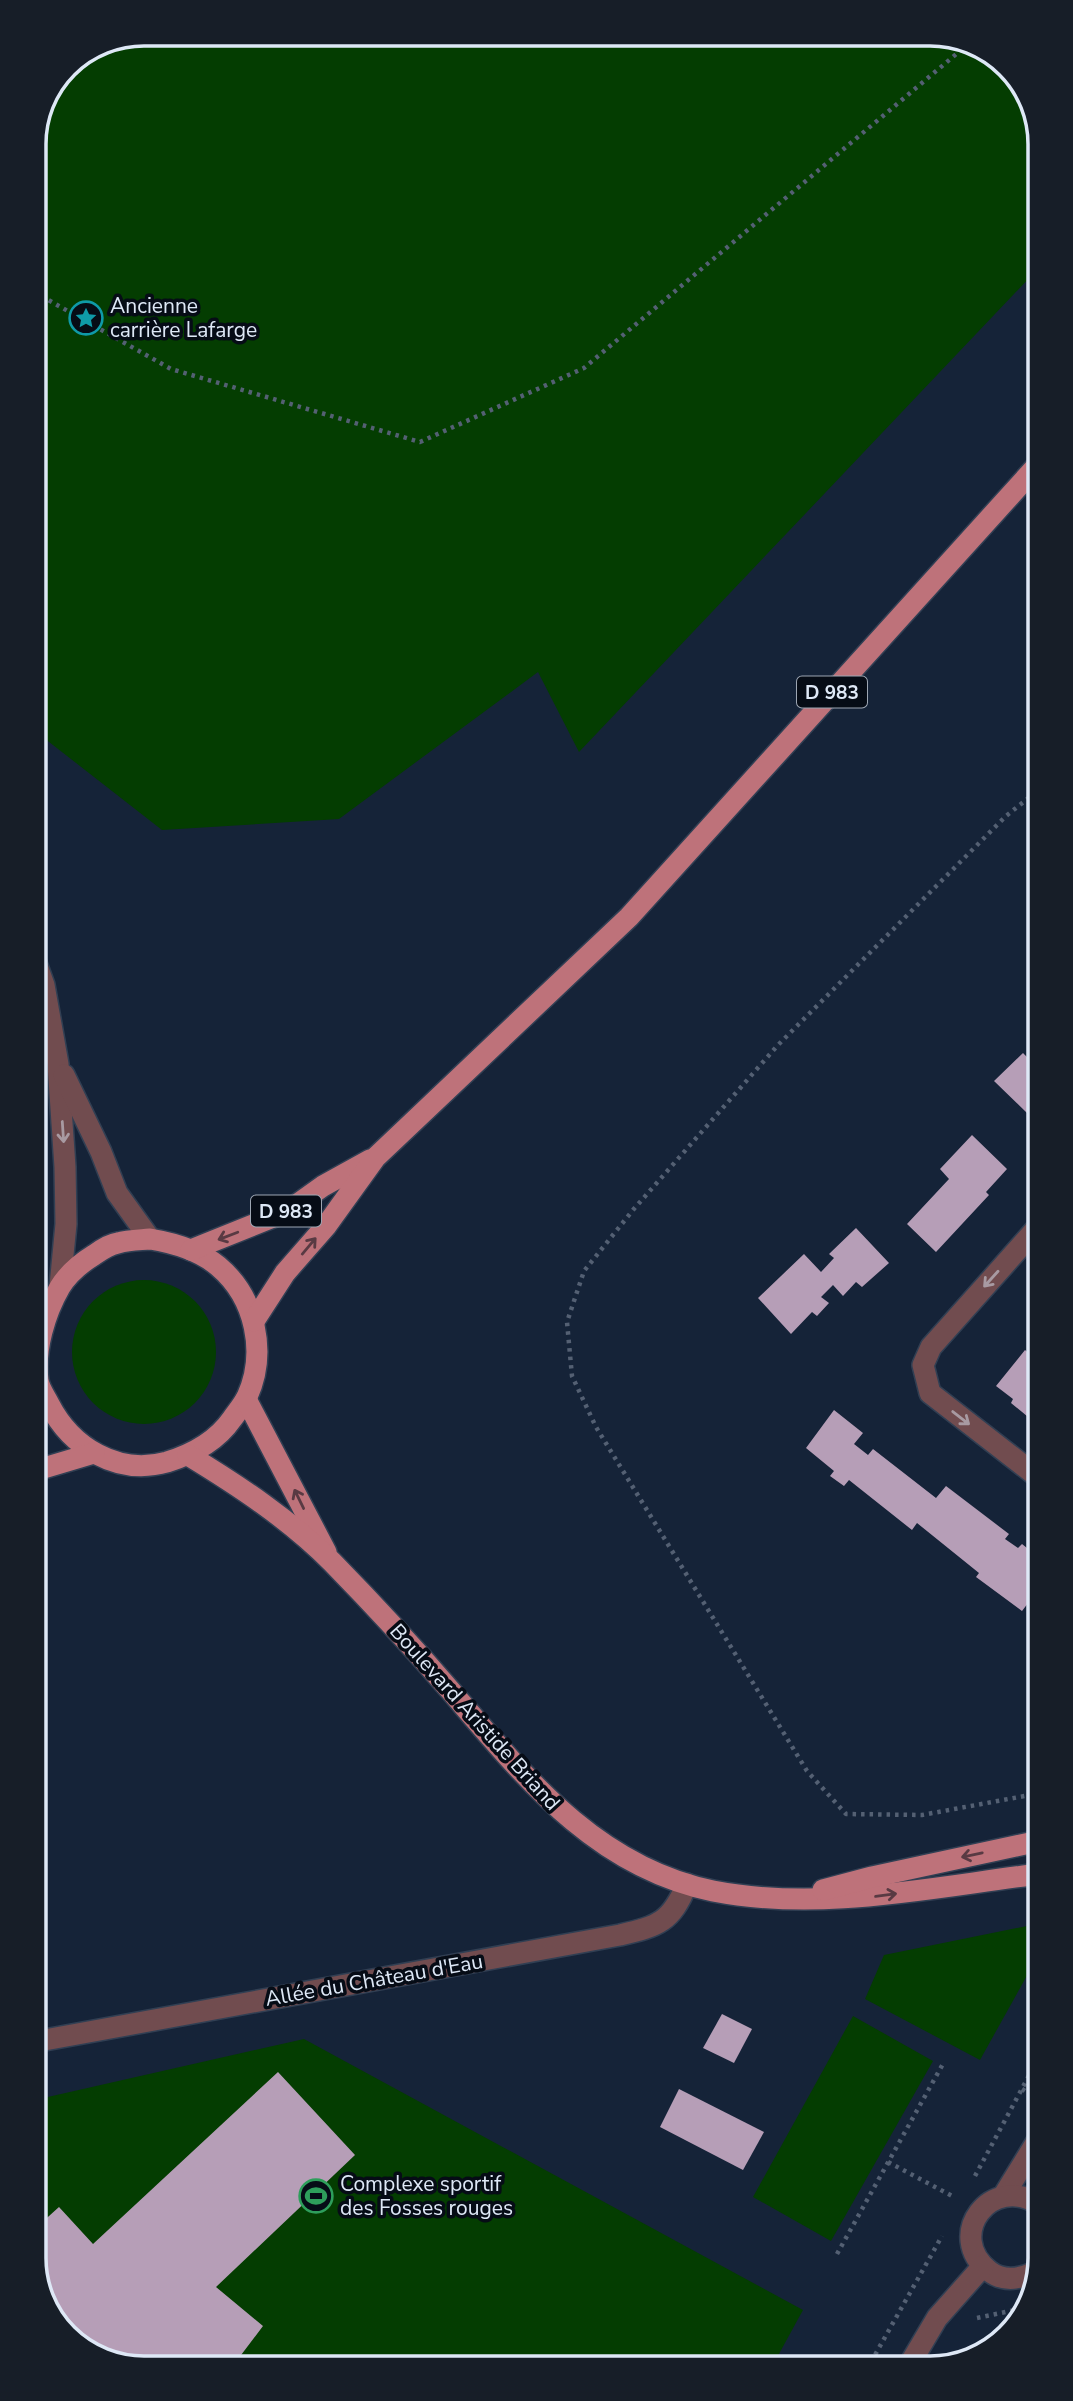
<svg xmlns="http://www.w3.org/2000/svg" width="1073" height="2401" viewBox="0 0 1073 2401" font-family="'Nunito Sans',sans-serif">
  <rect width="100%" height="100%" fill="#152338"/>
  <g fill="#043d01">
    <polygon points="144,33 937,34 997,56 1034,108 1034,273 579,752 538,672 339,819 162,830 35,731 33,137 66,65"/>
    <circle cx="144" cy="1352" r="72"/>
    <polygon points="1037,1924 1039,1926 1039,1954 980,2060 865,1999 884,1955"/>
    <polygon points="853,2016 933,2061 831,2241 753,2197"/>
    <polygon points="304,2039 803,2310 774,2363 136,2367 77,2345 39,2293 39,2099"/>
  </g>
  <g fill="#b69eb7">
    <polygon points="1036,1048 1037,1103 1027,1113 994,1081 1023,1053 1028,1058"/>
    <polygon points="972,1135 1007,1169 986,1192 989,1195 936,1252 907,1224 949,1179 940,1169"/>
    <polygon points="856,1228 889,1263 862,1287 856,1282 843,1296 833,1285 821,1297 829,1303 817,1316 812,1312 791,1334 758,1298 804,1254 821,1272 834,1258 829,1254"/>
    <polygon points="1025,1350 1037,1360 1037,1416 1033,1421 1011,1403 1013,1399 996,1386"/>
    <polygon points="834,1410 863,1433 854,1444 868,1455 873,1449 936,1498 946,1486 1009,1534 1005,1539 1018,1548 1022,1544 1037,1556 1034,1561 1038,1563 1038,1590 1022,1611 976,1577 979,1573 917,1523 912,1530 849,1480 844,1486 830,1476 834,1471 806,1448"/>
    <polygon points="722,2014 752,2029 734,2063 703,2048"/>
    <polygon points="278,2072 355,2155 216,2287 263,2326 232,2367 136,2367 77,2345 39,2293 39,2225 59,2207 93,2244"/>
    <polygon points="679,2089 764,2132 743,2170 660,2127"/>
  </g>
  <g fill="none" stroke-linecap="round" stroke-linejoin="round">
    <defs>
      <g id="minor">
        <polyline points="36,963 44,985 58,1064 65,1167 66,1224 60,1286"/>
        <polyline points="64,1075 101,1152 117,1193 150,1239"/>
        <polyline points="1037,1228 931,1347 923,1365 930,1393 1038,1477"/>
        <path d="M39 2041 620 1935C659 1926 671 1922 687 1884"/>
        <polyline points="1004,2195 1039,2138"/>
        <path d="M1035 2272C1020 2279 1003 2282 989 2271 944 2236 991 2172 1040 2205"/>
        <polyline points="911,2362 937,2318 983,2266"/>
      </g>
      <g id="major">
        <path d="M150 1239C174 1243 199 1250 218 1266 256 1298 267 1353 247 1397 243 1405 237 1412 232 1419 216 1442 193 1454 167 1462 117 1476 71 1447 49 1404 45 1396 39 1388 38 1380 34 1350 45 1313 60 1287 68 1274 81 1263 94 1255 101 1250 110 1244 118 1243 128 1240 139 1240 150 1239Z"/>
        <polyline points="191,1250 288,1211 323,1186 370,1160"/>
        <polyline points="254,1321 285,1273 326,1226 375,1158 629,917 1035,468"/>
        <polyline points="246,1399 326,1552"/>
        <path d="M188 1455C239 1486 289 1519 332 1562 372 1603 412 1646 450 1690 524 1776 595 1867 713 1891 821 1912 932 1887 1039 1874"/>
        <polyline points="37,1470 94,1453"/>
        <polyline points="823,1890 872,1877 1039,1841"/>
      </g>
    </defs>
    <use href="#minor" stroke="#313f53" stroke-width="24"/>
    <use href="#major" stroke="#313f53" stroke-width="24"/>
    <g stroke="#546073" stroke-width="4.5" stroke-dasharray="3.5 5" stroke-linecap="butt">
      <polyline points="34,292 171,369 420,442 584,368 967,45"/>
      <polyline points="1036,792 1006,816 778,1045 633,1210 584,1271 567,1322 572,1376 596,1427 807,1771 846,1814 922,1815 1030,1795 1038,1808"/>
      <polyline points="1022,2089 1039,2100"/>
      <polyline points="888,2162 954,2197"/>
      <polyline points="975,2176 1039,2057"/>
      <polyline points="837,2254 944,2062"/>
      <polyline points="977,2318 1020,2309"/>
      <polyline points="871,2362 942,2236"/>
    </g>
    <use href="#minor" stroke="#714c4f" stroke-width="21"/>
    <use href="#major" stroke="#be727a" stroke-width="21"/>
  </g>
  <defs><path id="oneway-shaft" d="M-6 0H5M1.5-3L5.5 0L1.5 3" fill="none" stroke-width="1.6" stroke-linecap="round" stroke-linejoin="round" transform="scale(1.75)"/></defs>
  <g stroke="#a89aa2">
    <use href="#oneway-shaft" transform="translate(63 1132) rotate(86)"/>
    <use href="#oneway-shaft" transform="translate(991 1279) rotate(132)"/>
    <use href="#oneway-shaft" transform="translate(961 1418) rotate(38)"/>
  </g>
  <g stroke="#593a43">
    <use href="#oneway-shaft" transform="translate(228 1236) rotate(159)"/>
    <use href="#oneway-shaft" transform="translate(309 1246) rotate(-50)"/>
    <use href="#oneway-shaft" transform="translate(299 1499) rotate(-116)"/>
    <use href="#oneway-shaft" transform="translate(972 1855) rotate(168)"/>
    <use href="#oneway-shaft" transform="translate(886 1895) rotate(-8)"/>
  </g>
  <defs>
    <symbol id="sight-ring" viewBox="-11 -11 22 22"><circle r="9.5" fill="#060c16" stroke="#0f9aa8" stroke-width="1.5"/><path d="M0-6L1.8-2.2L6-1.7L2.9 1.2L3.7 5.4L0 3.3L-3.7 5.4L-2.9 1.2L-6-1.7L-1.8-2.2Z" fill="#0f9aa8"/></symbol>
    <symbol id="stadium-ring" viewBox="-11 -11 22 22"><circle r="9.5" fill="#060c16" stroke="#2e9e5b" stroke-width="1.5"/><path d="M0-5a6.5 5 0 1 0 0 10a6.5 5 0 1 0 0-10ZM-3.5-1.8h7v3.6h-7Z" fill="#2e9e5b"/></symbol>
  </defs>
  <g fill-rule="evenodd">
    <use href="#sight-ring" x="67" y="299" width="38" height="38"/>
    <use href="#stadium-ring" x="297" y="2177" width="38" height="38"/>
  </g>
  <g text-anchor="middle" stroke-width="7" stroke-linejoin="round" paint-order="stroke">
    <g fill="#060c16" stroke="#9da6b3" stroke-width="2">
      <rect x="797" y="676.5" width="70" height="31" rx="5"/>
      <rect x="251" y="1195.5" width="70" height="31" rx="5"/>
    </g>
    <g font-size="19" font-weight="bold" fill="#dee8f6">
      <text x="832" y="699">D 983</text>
      <text x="286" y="1218">D 983</text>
    </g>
    <g font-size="21" fill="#dee8f6" stroke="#060c16" text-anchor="start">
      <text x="110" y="313">Ancienne<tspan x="110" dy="24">carrière Lafarge</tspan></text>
      <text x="340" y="2191">Complexe sportif<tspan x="340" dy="24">des Fosses rouges</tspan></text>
    </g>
    <g font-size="21" fill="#dee8f6" stroke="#060c16">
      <text transform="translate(475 1717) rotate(48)" y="7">Boulevard Aristide Briand</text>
      <text transform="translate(374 1980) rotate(-10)" y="7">Allée du Château d'Eau</text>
    </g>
  </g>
  <path d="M0 0H1073V2401H0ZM144 46H930A98 98 0 0 1 1028 144V2258A98 98 0 0 1 930 2356H144A98 98 0 0 1 46 2258V144A98 98 0 0 1 144 46Z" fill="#171e28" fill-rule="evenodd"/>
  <path fill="none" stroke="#dee8f6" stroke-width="3.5" d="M144 46H930A98 98 0 0 1 1028 144V2258A98 98 0 0 1 930 2356H144A98 98 0 0 1 46 2258V144A98 98 0 0 1 144 46Z"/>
</svg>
